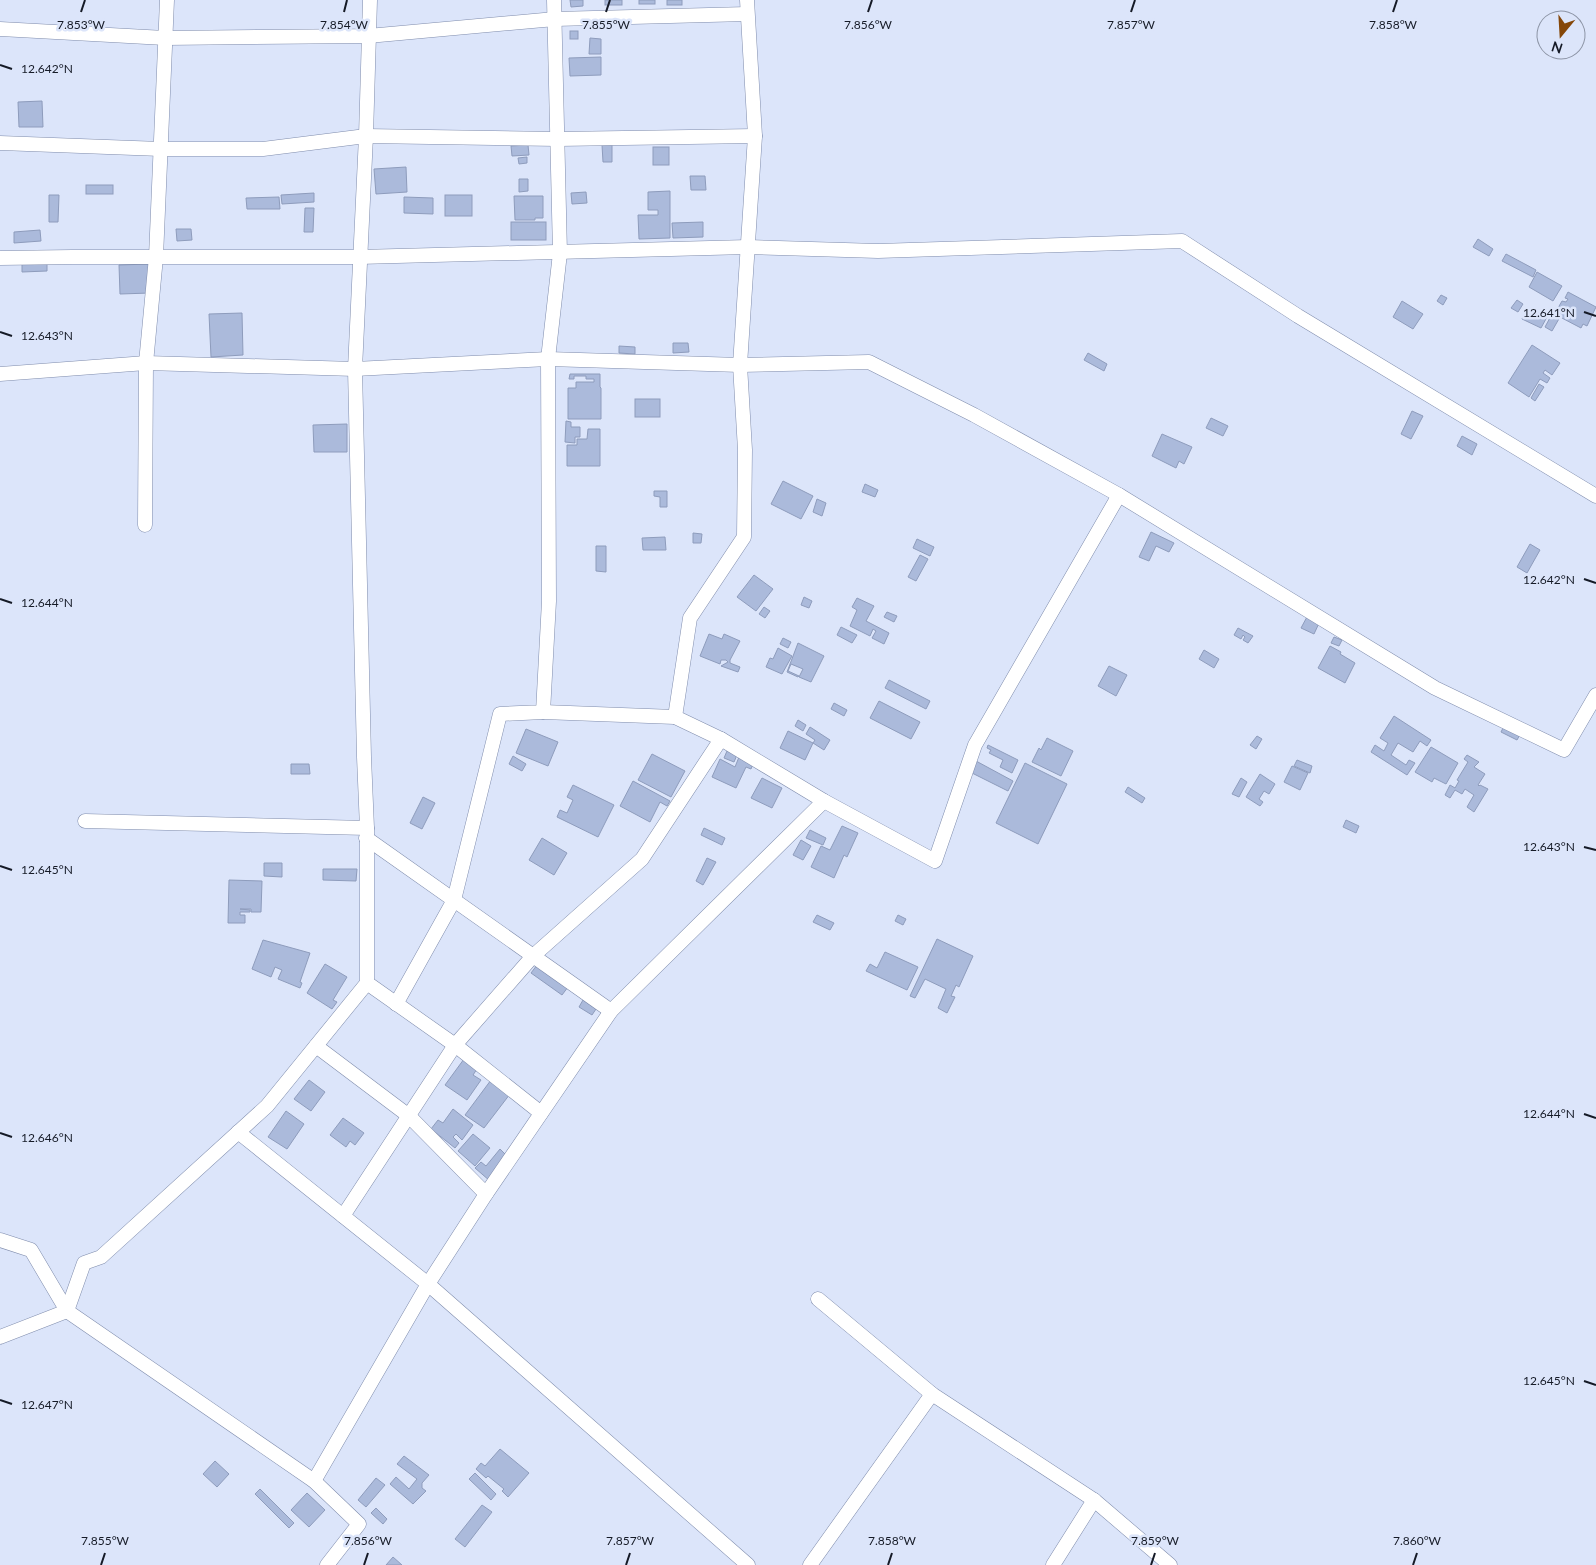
<svg xmlns="http://www.w3.org/2000/svg" width="1596" height="1565" viewBox="0 0 1596 1565" font-family="Lato,sans-serif">
  <rect width="100%" height="100%" fill="#dce5fa"/>
  <g fill="#abbadb" stroke="#8e9cbc">
    <polygon points="570,0 583,0 583,6 571,7"/>
    <rect x="605" y="0" width="17" height="5"/>
    <rect x="639" y="0" width="16" height="4"/>
    <rect x="667" y="0" width="15" height="5"/>
    <rect x="570" y="31" width="8" height="8"/>
    <polygon points="590,38 601,39 601,54 589,54"/>
    <polygon points="601,57 601,75 570,76 569,58"/>
    <polygon points="42,101 43,127 19,127 18,102"/>
    <polygon points="528,145 529,155 512,156 511,146"/>
    <polygon points="602,145 612,145 612,162 603,162"/>
    <rect x="653" y="147" width="16" height="18"/>
    <polygon points="527,157 527,163 519,164 518,158"/>
    <polygon points="406,167 407,192 376,194 374,169"/>
    <polygon points="690,176 705,176 706,190 691,190"/>
    <polygon points="519,179 528,179 528,191 519,192"/>
    <rect x="86" y="185" width="27" height="9"/>
    <polygon points="670,191 670,238 639,239 638,215 658,215 658,210 648,210 648,192"/>
    <polygon points="586,192 587,203 572,204 571,193"/>
    <polygon points="314,193 314,202 282,204 281,195"/>
    <polygon points="49,195 59,195 58,222 49,222"/>
    <rect x="445" y="195" width="27" height="21"/>
    <polygon points="514,196 543,196 543,218 535,218 535,220 515,220"/>
    <polygon points="279,197 280,209 247,209 246,198"/>
    <polygon points="404,197 433,198 433,214 404,213"/>
    <polygon points="305,208 314,208 313,232 304,232"/>
    <rect x="511" y="222" width="35" height="18"/>
    <polygon points="703,222 703,237 673,238 672,223"/>
    <polygon points="176,229 191,229 192,240 177,241"/>
    <polygon points="40,230 41,241 14,243 14,232"/>
    <polygon points="1478,239 1493,249 1489,256 1473,247"/>
    <polygon points="1506,254 1536,270 1533,277 1502,261"/>
    <polygon points="47,262 47,271 22,272 22,263"/>
    <polygon points="149,264 150,293 120,294 119,265"/>
    <polygon points="1537,272 1562,286 1553,301 1529,287"/>
    <polygon points="1568,292 1596,307 1587,326 1583,324 1581,328 1560,317 1552,331 1545,327 1552,314 1554,315 1562,301 1566,302 1568,299 1565,298"/>
    <polygon points="1441,295 1447,298 1443,305 1437,301"/>
    <polygon points="1517,300 1523,304 1518,312 1511,308"/>
    <polygon points="1402,301 1423,314 1413,329 1393,317"/>
    <polygon points="1527,308 1547,317 1541,328 1522,319"/>
    <polygon points="242,313 243,355 211,357 209,314"/>
    <polygon points="673,343 688,343 689,352 673,353"/>
    <polygon points="1532,345 1560,363 1552,375 1545,370 1543,373 1550,378 1547,383 1540,379 1529,397 1508,383"/>
    <polygon points="619,346 635,347 635,354 619,353"/>
    <polygon points="1088,353 1107,364 1104,371 1084,360"/>
    <polygon points="570,374 600,374 600,387 601,388 601,419 568,419 568,388 576,388 576,382 594,382 594,379 586,379 586,376 574,376 574,379 569,379"/>
    <polygon points="1539,384 1544,387 1535,401 1531,398"/>
    <rect x="635" y="399" width="25" height="18"/>
    <polygon points="1412,411 1423,416 1411,439 1401,434"/>
    <polygon points="1211,418 1228,426 1223,436 1206,428"/>
    <polygon points="566,421 571,422 571,427 580,427 580,437 575,437 575,443 565,442"/>
    <polygon points="347,424 347,452 314,452 313,425"/>
    <polygon points="588,429 600,429 600,466 567,466 567,445 577,445 577,439 587,439"/>
    <polygon points="1162,434 1192,447 1184,464 1179,461 1176,468 1152,456"/>
    <polygon points="1462,436 1477,444 1472,455 1457,446"/>
    <polygon points="783,481 813,496 801,519 771,504"/>
    <polygon points="865,484 878,490 875,497 862,492"/>
    <polygon points="654,491 667,491 667,507 660,507 660,497 654,496"/>
    <polygon points="817,499 826,503 822,516 813,512"/>
    <polygon points="1151,532 1174,543 1169,552 1156,546 1149,561 1139,557"/>
    <polygon points="693,533 702,534 701,543 693,543"/>
    <polygon points="665,537 666,550 643,550 642,538"/>
    <polygon points="917,539 934,547 930,556 913,548"/>
    <polygon points="1530,544 1540,550 1527,573 1517,567"/>
    <polygon points="596,546 606,546 606,572 596,571"/>
    <polygon points="920,555 928,559 916,581 908,577"/>
    <polygon points="754,575 773,589 756,611 737,597"/>
    <polygon points="804,597 812,601 809,608 801,605"/>
    <polygon points="857,598 874,606 866,621 889,633 884,644 872,638 876,631 873,629 870,636 850,626 857,610 852,607"/>
    <polygon points="764,607 770,611 765,618 759,614"/>
    <polygon points="887,612 897,616 894,622 884,617"/>
    <polygon points="1308,615 1320,621 1314,634 1301,628"/>
    <polygon points="841,627 857,635 852,643 837,635"/>
    <polygon points="1238,628 1253,636 1248,643 1243,640 1245,637 1243,635 1241,639 1234,635"/>
    <polygon points="709,634 722,639 724,634 740,641 730,660 730,663 740,667 738,672 721,666 728,662 726,660 721,660 720,664 700,656"/>
    <polygon points="1334,637 1342,640 1339,646 1331,643"/>
    <polygon points="783,638 791,642 788,648 780,644"/>
    <polygon points="798,643 824,656 811,682 799,677 803,669 791,664 788,671 799,676 798,677 787,672"/>
    <polygon points="1330,646 1341,652 1340,654 1355,663 1345,683 1318,668"/>
    <polygon points="778,648 792,656 782,674 766,667 770,658 773,659"/>
    <polygon points="1204,650 1219,659 1214,668 1199,659"/>
    <polygon points="1109,666 1127,675 1116,696 1098,686"/>
    <polygon points="889,680 930,701 926,709 885,688"/>
    <polygon points="879,701 920,722 911,739 870,718"/>
    <polygon points="834,703 847,710 844,716 831,709"/>
    <polygon points="1394,716 1431,740 1427,746 1420,741 1413,752 1398,743 1391,755 1406,765 1409,760 1415,763 1407,775 1371,752 1375,745 1384,751 1388,743 1380,738"/>
    <polygon points="798,720 806,725 803,731 795,726"/>
    <polygon points="1505,724 1522,731 1517,740 1501,732"/>
    <polygon points="810,727 830,740 824,750 813,743 815,740 806,734"/>
    <polygon points="526,729 558,742 548,766 516,753"/>
    <polygon points="788,731 813,743 805,760 780,748"/>
    <polygon points="1257,736 1262,739 1256,749 1250,745"/>
    <polygon points="1047,738 1073,751 1061,776 1032,762 1039,748 1041,750"/>
    <polygon points="988,745 1018,760 1012,773 1000,767 1003,760 989,753 991,750 987,748"/>
    <polygon points="1431,747 1458,763 1446,784 1434,778 1432,782 1415,772"/>
    <polygon points="727,751 737,755 734,762 724,758"/>
    <polygon points="652,754 685,771 671,797 638,780"/>
    <polygon points="1467,755 1479,762 1474,767 1485,774 1478,785 1479,786 1480,785 1488,789 1474,812 1467,807 1474,795 1465,789 1462,794 1455,790 1450,798 1445,795 1450,785 1455,788 1459,781 1457,780 1468,762 1464,759"/>
    <polygon points="513,756 526,764 522,771 509,764"/>
    <polygon points="739,757 753,764 751,769 746,767 736,788 712,777 720,759 735,767"/>
    <polygon points="1297,760 1312,766 1310,773 1294,766"/>
    <polygon points="976,761 1013,781 1008,791 970,772"/>
    <polygon points="1025,763 1067,784 1038,844 996,823"/>
    <polygon points="291,764 309,764 310,774 291,774"/>
    <polygon points="1292,766 1308,773 1300,790 1284,782"/>
    <polygon points="1260,774 1275,784 1269,794 1264,791 1259,799 1263,802 1260,806 1246,797"/>
    <polygon points="762,778 782,788 772,808 751,798"/>
    <polygon points="1241,778 1247,782 1239,797 1232,794"/>
    <polygon points="633,781 670,801 667,806 660,802 650,822 620,806"/>
    <polygon points="573,785 614,805 598,837 557,817 560,810 567,813 573,800 567,797"/>
    <polygon points="1128,787 1145,798 1142,803 1125,792"/>
    <polygon points="423,797 435,803 422,829 410,823"/>
    <polygon points="1346,820 1359,826 1356,833 1343,827"/>
    <polygon points="842,826 858,833 847,857 844,855 834,878 811,867 821,846 830,850"/>
    <polygon points="704,828 725,838 722,845 701,835"/>
    <polygon points="810,830 826,838 823,845 806,838"/>
    <polygon points="542,838 567,853 554,875 529,860"/>
    <polygon points="801,840 811,846 803,860 793,855"/>
    <polygon points="707,858 716,862 703,885 696,881"/>
    <polygon points="264,863 282,863 282,877 264,876"/>
    <polygon points="323,869 357,869 356,881 323,880"/>
    <polygon points="229,880 262,881 261,912 251,912 251,909 240,909 250,910 250,912 240,912 240,915 245,915 245,923 228,923"/>
    <polygon points="817,915 834,923 830,930 813,922"/>
    <polygon points="898,915 906,919 903,925 895,921"/>
    <polygon points="937,939 973,956 959,987 956,985 951,996 955,997 947,1013 938,1008 946,989 925,979 915,998 910,996"/>
    <polygon points="263,940 310,953 300,982 302,983 300,988 278,979 282,970 275,967 271,977 252,969"/>
    <polygon points="885,952 918,967 907,990 866,971 870,964 877,968"/>
    <polygon points="325,964 347,977 333,1000 337,1002 332,1009 307,993"/>
    <polygon points="537,965 568,987 562,995 531,973"/>
    <polygon points="583,1000 596,1009 592,1015 579,1007"/>
    <polygon points="464,1059 477,1069 473,1075 481,1080 467,1100 445,1085"/>
    <polygon points="309,1080 325,1092 311,1111 294,1099"/>
    <polygon points="491,1080 510,1094 484,1128 465,1115"/>
    <polygon points="453,1109 473,1125 462,1140 456,1134 453,1137 459,1143 455,1148 431,1129 438,1120 443,1123"/>
    <polygon points="286,1111 304,1124 287,1149 268,1137"/>
    <polygon points="343,1118 364,1133 355,1145 350,1141 346,1147 330,1135"/>
    <polygon points="473,1134 490,1148 475,1166 458,1151"/>
    <polygon points="500,1149 507,1156 490,1181 475,1168 481,1162 486,1166"/>
    <polygon points="500,1449 529,1473 508,1497 502,1491 504,1489 488,1476 486,1478 476,1469 481,1463 485,1466"/>
    <polygon points="404,1456 429,1475 422,1483 422,1488 426,1491 413,1504 390,1484 396,1477 409,1489 417,1479 397,1464"/>
    <polygon points="215,1461 229,1474 217,1487 203,1474"/>
    <polygon points="475,1473 496,1494 491,1500 469,1479"/>
    <polygon points="376,1478 385,1485 366,1507 358,1500"/>
    <polygon points="260,1489 294,1523 289,1528 255,1494"/>
    <polygon points="307,1493 325,1510 309,1527 291,1510"/>
    <polygon points="482,1505 492,1512 465,1547 455,1539"/>
    <polygon points="376,1508 387,1519 383,1524 371,1513"/>
    <polygon points="393,1557 402,1565 386,1565"/>
  </g>
  <g fill="none" stroke-linecap="round" stroke-linejoin="round">
    <defs>
      <g id="street">
        <polyline points="0,29 165,38 368,36 555,19 747,14"/>
        <polyline points="0,143 161,149 263,149 366,136 558,139 755,136"/>
        <polyline points="0,258 72,257 359,257 748,247 878,251 1182,241 1298,316 1596,496"/>
        <polyline points="0,374 146,363 355,369 548,359 740,365 869,362 974,415 1119,495 1435,688 1564,750 1596,695"/>
        <polyline points="145,525 146,363 156,257 167,0"/>
        <polyline points="543,712 675,717 721,739 824,801 935,861 975,745 1119,495"/>
        <polyline points="675,717 690,618 744,537 745,450 740,365 755,136 747,0"/>
        <polyline points="85,821 367,828"/>
        <polyline points="366,838 611,1011"/>
        <polyline points="367,983 455,1045 541,1113"/>
        <polyline points="396,1004 454,900 500,714 543,712 549,601 548,359 560,253 554,0"/>
        <polyline points="316,1046 409,1116 486,1194"/>
        <polyline points="238,1132 428,1284 748,1565"/>
        <polyline points="343,1216 455,1045 533,956 642,859 721,739"/>
        <polyline points="0,1240 31,1250 67,1311 314,1481 359,1524 327,1565"/>
        <polyline points="818,1299 932,1394 1094,1500 1170,1565"/>
        <polyline points="0,1337 67,1311 84,1263 101,1257 267,1106 367,983 367,828 364,757 355,369 366,136 370,0"/>
        <polyline points="314,1481 428,1284 486,1194 611,1011 824,801"/>
        <polyline points="810,1565 932,1394"/>
        <polyline points="1053,1565 1094,1500"/>
      </g>
    </defs>
    <use href="#street" stroke="#7f8cac" stroke-width="15"/>
    <use href="#street" stroke="#fff" stroke-width="14"/>
  </g>
  <path fill="none" stroke="#151a26" stroke-width="2" d="M81 12 85 0M344 12 347 0M606 12 610 0M868 12 872 0M1131 12 1135 0M1393 12 1397 0M0 65 12 69M1584 312 1596 316M0 332 12 336M1584 579 1596 583M0 599 12 603M1584 847 1596 850M0 866 12 870M1584 1114 1596 1118M0 1133 12 1137M1584 1381 1596 1385M0 1400 12 1404M101 1565 105 1553M364 1565 368 1553M626 1565 630 1553M888 1565 892 1553M1151 1565 1155 1553M1413 1565 1417 1553"/>
  <g font-size="12" text-anchor="middle" fill="#151a26" stroke="#dce5fa" stroke-width="5" stroke-linejoin="round" paint-order="stroke">
    <text x="81" y="29">7.853°W</text>
    <text x="344" y="29">7.854°W</text>
    <text x="606" y="29">7.855°W</text>
    <text x="868" y="29">7.856°W</text>
    <text x="1131" y="29">7.857°W</text>
    <text x="1393" y="29">7.858°W</text>
    <text x="47" y="73">12.642°N</text>
    <text x="1549" y="317">12.641°N</text>
    <text x="47" y="340">12.643°N</text>
    <text x="1549" y="584">12.642°N</text>
    <text x="47" y="607">12.644°N</text>
    <text x="1549" y="851">12.643°N</text>
    <text x="47" y="874">12.645°N</text>
    <text x="1549" y="1118">12.644°N</text>
    <text x="47" y="1142">12.646°N</text>
    <text x="1549" y="1385">12.645°N</text>
    <text x="47" y="1409">12.647°N</text>
    <text x="105" y="1545">7.855°W</text>
    <text x="368" y="1545">7.856°W</text>
    <text x="630" y="1545">7.857°W</text>
    <text x="892" y="1545">7.858°W</text>
    <text x="1155" y="1545">7.859°W</text>
    <text x="1417" y="1545">7.860°W</text>
  </g>
  <g transform="translate(1561 35) rotate(198)"><circle r="24" fill="#dce5fa" stroke="#8c94a5"/>
  <path d="M0-4L9 19L0 12L-9 19Z" fill="#854709"/>
  <text y="-8" font-size="14" font-weight="bold" text-anchor="middle" fill="#151a26">N</text>
  </g>
</svg>
